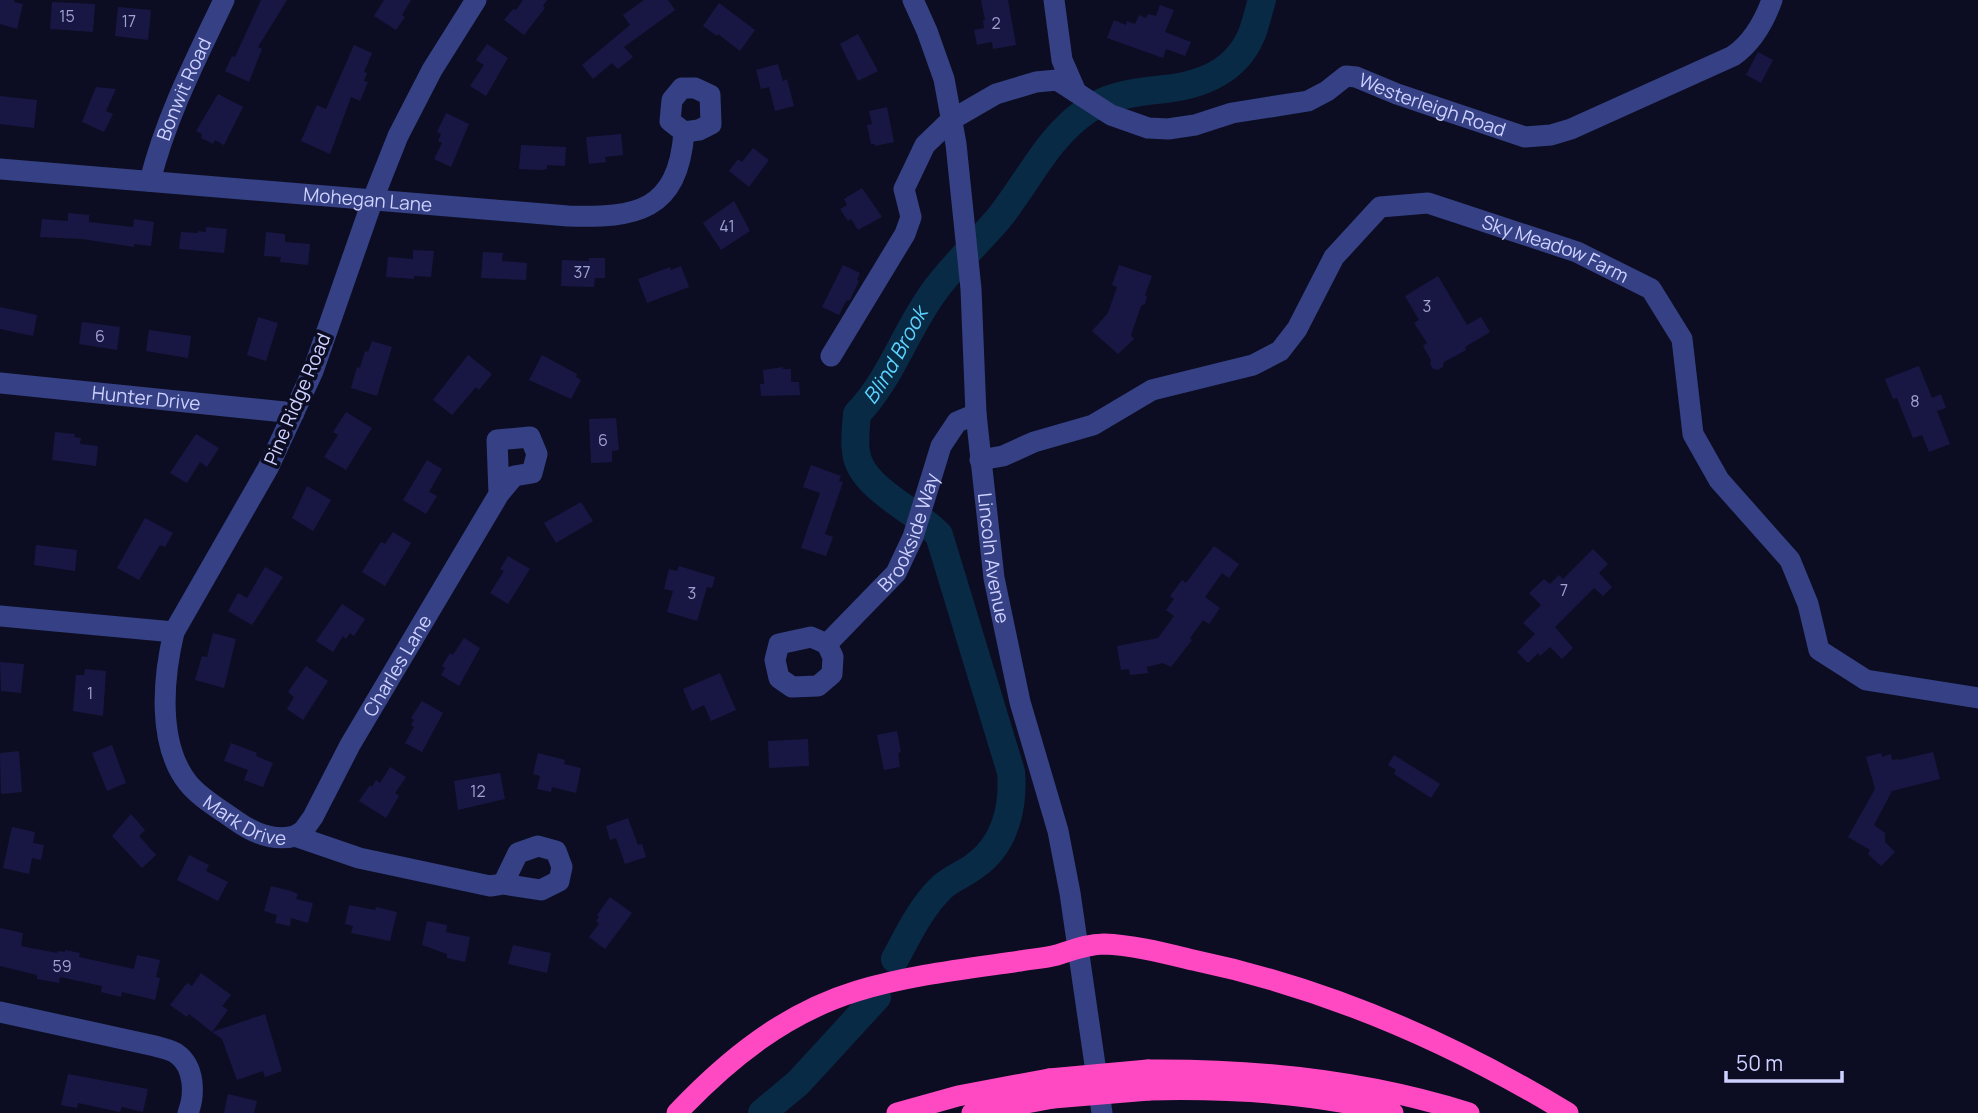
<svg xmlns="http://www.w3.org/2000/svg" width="1978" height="1113" viewBox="0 0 1978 1113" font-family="Manrope,sans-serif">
  <rect width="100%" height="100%" fill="#0c0d22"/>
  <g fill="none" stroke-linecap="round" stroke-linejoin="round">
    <g stroke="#092a45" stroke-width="28">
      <path id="s1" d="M895 959C908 935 920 909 940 889 949 879 965 874 976 865 1005 844 1014 807 1011 772L939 535C916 510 860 488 856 452 854 440 856 427 857 414 890 380 905 332 933 293 952 266 978 243 999 218 1028 182 1047 138 1086 111 1108 96 1130 93 1156 90 1196 87 1234 75 1251 36 1256 25 1258 12 1262 0"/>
      <polyline points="762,1113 798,1083 877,997"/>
    </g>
  </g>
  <g fill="#181744">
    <polygon points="0,0 14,0 14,2 23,4 17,29 0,24"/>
    <polygon points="261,0 287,0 258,47 262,49 249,82 225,71 232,56 235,57"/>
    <polygon points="384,0 411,0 402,15 405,17 396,30 374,16"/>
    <polygon points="523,0 547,0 543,6 545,8 524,35 504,20 513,9 516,10"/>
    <polygon points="644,0 668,0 675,10 624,47 633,57 618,69 612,63 593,79 582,65 630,25 623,15"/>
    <polygon points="981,0 1008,0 1016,45 993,49 992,42 977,45 974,30 984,28 983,20 985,20"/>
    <polygon points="52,2 95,4 93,32 50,29"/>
    <polygon points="719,3 755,30 740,51 718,34 717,36 703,26"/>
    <polygon points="1160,5 1174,10 1165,32 1191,42 1185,56 1166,49 1163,58 1107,38 1114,20 1126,25 1127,21 1135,24 1139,15 1146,18 1148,14 1156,16"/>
    <polygon points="118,7 151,10 148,40 115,36"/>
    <polygon points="858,34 878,71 858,81 840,44"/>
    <polygon points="487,44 508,58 486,96 470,86 484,65 476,60"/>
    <polygon points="354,45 372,53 364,72 367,73 364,81 368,82 360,101 351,97 330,154 301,141 317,105 326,109"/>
    <polygon points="1758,52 1773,60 1761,83 1746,75"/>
    <polygon points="778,64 783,81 787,79 794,106 775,111 769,87 761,89 756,70"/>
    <polygon points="96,87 116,89 106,111 113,114 104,132 82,122"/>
    <polygon points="218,94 243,107 224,145 215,140 213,144 201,138 202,134 196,131"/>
    <polygon points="0,96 37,100 34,128 0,124"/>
    <polygon points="887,107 894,142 875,146 875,144 871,144 867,125 872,124 869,111"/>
    <polygon points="446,113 469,124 451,167 434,159 442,143 438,141 441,134 437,132"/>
    <polygon points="621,134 623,155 605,157 606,162 589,164 586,137"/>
    <polygon points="521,145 566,147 565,166 547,165 547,169 541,170 519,169"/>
    <polygon points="753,148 769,160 749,187 729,171 738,159 742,162"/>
    <polygon points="862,188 882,217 858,230 851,219 848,221 840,209 847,205 844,199"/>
    <polygon points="734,201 750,231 721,250 703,223"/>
    <polygon points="68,213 89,215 89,222 133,227 134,219 154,222 151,246 134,244 134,247 82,239 40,237 42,219 68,221"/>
    <polygon points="206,227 227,229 224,253 179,249 181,232 198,233 198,231 206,232"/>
    <polygon points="266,232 285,234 285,242 310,244 308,265 280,262 281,257 264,256"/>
    <polygon points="413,250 434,251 431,277 414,276 414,279 386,277 388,257 413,259"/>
    <polygon points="483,252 503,253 502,261 527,263 526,280 481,278"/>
    <polygon points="589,258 605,258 605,278 595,278 594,287 561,286 562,260 589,261"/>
    <polygon points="843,265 860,273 857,280 859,281 850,300 846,301 839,315 822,307"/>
    <polygon points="1119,265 1152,276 1145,295 1147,297 1145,304 1141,306 1131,335 1134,339 1118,354 1092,331 1108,313 1117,287 1112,285"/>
    <polygon points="681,266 689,287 647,303 638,279 670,267 671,270"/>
    <polygon points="1438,276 1467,325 1481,317 1490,332 1465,347 1466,350 1444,362 1443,367 1438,370 1433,369 1430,364 1431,360 1423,346 1427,343 1414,323 1419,320 1405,296"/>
    <polygon points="0,307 37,315 33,336 0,329"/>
    <polygon points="258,317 278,323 266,361 247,355"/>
    <polygon points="82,322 120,327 117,350 79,344"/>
    <polygon points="149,330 191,336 188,358 146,351"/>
    <polygon points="372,341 392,347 377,396 351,388 357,367 360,368 365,351 368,352"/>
    <polygon points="468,355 492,374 479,390 476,387 452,415 433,400"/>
    <polygon points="542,355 577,374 576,377 581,380 571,399 529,380"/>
    <polygon points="1919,366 1932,398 1941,394 1946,408 1937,411 1950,444 1929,452 1922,435 1913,438 1897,398 1893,399 1885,379"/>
    <polygon points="783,367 783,369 791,369 791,382 799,382 800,395 761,396 760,384 764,384 763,370"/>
    <polygon points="346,412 372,428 346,470 324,457 338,435 333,432"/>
    <polygon points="616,418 619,450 612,451 612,462 591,463 589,419"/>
    <polygon points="55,432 75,434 74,437 81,438 80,444 98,446 96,466 52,460"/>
    <polygon points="196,434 219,448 207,467 200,462 187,483 170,473"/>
    <polygon points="427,460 442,469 429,492 437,496 426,514 403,500"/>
    <polygon points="811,465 841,476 839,481 843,482 825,534 833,537 826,556 801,548 820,493 803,487"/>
    <polygon points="307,486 331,500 313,531 292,518"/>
    <polygon points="581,502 593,521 556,543 544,523"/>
    <polygon points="145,518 173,533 165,547 160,545 139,580 117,568"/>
    <polygon points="393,532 411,543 385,586 362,572 381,542 385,544"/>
    <polygon points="36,545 77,550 75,571 34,565"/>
    <polygon points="1214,546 1239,564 1229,578 1222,573 1205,597 1220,608 1209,624 1203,620 1190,638 1192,640 1171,667 1163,663 1147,667 1148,673 1130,675 1129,669 1121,670 1117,646 1158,638 1174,616 1166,610 1174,599 1170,596 1182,580 1186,583"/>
    <polygon points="1593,549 1608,564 1599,573 1612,587 1603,596 1594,588 1555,627 1573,648 1562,659 1550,647 1540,656 1538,653 1528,663 1517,652 1535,634 1523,623 1541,605 1529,593 1544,579 1550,584 1559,575 1563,579"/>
    <polygon points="508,556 530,569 508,604 490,593 504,571 500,569"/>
    <polygon points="679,566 715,577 712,588 707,587 697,621 667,612 673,591 664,589 669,569 677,571"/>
    <polygon points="265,567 283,577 252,625 228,611 238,593 247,598"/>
    <polygon points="342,604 365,619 354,636 350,633 346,639 343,636 333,652 316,641"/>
    <polygon points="213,633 236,639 224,688 195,680 202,656 207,657"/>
    <polygon points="464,638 480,648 459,686 441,675 445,668 442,666 450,653 453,655"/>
    <polygon points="0,662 24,664 21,693 1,691"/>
    <polygon points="306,666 328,681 303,720 287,709 294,697 288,692"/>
    <polygon points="85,669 106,671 103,716 73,711 76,675 84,675"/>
    <polygon points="720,673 736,710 711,721 704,705 692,711 683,689"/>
    <polygon points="422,701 443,713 422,752 405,743 414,727 411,725 414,720 411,718"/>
    <polygon points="897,731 901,752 898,753 900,767 884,770 877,735"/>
    <polygon points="808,739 809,766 769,768 768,741"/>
    <polygon points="231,743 257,753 256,756 273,763 263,787 244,780 248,770 224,761"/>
    <polygon points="112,745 126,783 107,791 92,753"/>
    <polygon points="19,751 22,792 1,794 0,753"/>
    <polygon points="1933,752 1940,779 1892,791 1874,825 1885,833 1885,842 1895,852 1881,866 1868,854 1870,850 1848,837 1875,789 1866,757 1881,753 1882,757 1891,754 1892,760 1899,759 1899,760"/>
    <polygon points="538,753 565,760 564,764 581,768 576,793 552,787 551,792 537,789 540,776 533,774"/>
    <polygon points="1394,755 1440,784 1431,798 1394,774 1396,770 1388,765"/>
    <polygon points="390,767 406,777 395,793 399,796 386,818 359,801 370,785 372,787 376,780 380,783"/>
    <polygon points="500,773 505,799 458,810 454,781"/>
    <polygon points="131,814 145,830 139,836 156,855 142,868 112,836"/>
    <polygon points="628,818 638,845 642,844 646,857 625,864 616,838 610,840 606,826"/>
    <polygon points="12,827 35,832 33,843 44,845 41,860 32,858 29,874 3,868"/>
    <polygon points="189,855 209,865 206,871 228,882 218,901 177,880"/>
    <polygon points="271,886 291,891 298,894 296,899 313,903 308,923 291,918 290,926 275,923 277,915 264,911"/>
    <polygon points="610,897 632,913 605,949 589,937 599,924 596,921 599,917 597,915"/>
    <polygon points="349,905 375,910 376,907 397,912 390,941 351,933 353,926 345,924"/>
    <polygon points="427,921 447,925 446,932 470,937 465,962 447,958 447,954 422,945"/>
    <polygon points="0,928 23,933 21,946 57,953 57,951 65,952 65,950 80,953 79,957 134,969 137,955 160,960 156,977 160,978 155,1000 122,992 121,997 101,992 102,986 60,977 59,983 37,979 37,975 0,966"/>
    <polygon points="513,945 551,953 547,973 508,964"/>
    <polygon points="201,973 231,995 222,1006 228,1010 212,1032 189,1014 187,1017 170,1005 187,983 192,986"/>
    <polygon points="265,1014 282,1071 265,1077 263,1071 237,1080 222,1039 212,1032"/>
    <polygon points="68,1074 148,1089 143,1112 122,1107 120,1112 78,1103 77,1108 61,1105"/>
    <polygon points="228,1094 257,1101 254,1113 224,1113"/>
  </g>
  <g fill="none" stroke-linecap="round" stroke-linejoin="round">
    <g stroke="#354184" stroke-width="21">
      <path id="s2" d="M476 0 432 70 398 136 373 199 313 371 268 468 174 632C163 678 157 744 188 783 200 798 220 809 235 820 253 833 273 842 295 836L359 858 490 886 503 884 518 853 538 846 556 851 562 867 559 881 541 890 503 884"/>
      <path id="s3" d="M913 0 927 31 944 79 956 144 971 289 976 414 994 578 1020 702 1058 831 1070 893 1102 1113"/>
      <polyline points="1054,0 1062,60 1076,92"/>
      <polygon points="682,88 695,88 710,95 711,124 699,130 684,132 670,121 672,100"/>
      <path id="s4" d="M0 169 568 216C636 218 678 212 684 132"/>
      <path id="s5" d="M150 181C166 117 196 59 224 0"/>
      <path id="s6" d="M831 356 905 234 911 217 904 189 925 145 951 120 996 94 1036 82 1057 80 1111 115 1148 128 1168 129 1195 125 1232 113 1308 101 1327 91 1346 76 1356 77 1397 94 1525 137 1551 135 1571 129 1733 56C1752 43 1764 22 1772 0"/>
      <path id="s7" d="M0 383 294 413"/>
      <path id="s8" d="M980 460 1003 456 1034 442 1093 425 1152 390 1253 365 1280 351 1297 329 1334 257 1380 207 1428 203 1577 252 1651 289 1682 339 1693 434 1719 480 1790 560 1808 604 1819 650 1866 680 1978 698"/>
      <polyline points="0,616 174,632"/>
      <path id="s9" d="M827 644 811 637 779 644 775 660 779 678 792 687 818 686 832 674 833 657 827 644 896 573 913 537 941 446 957 422 976 414"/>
      <path id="s10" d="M295 836 303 831 313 817 350 745 499 494 497 440 530 437 537 454 532 473 514 476 499 494"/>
      <path d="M0 1012 155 1046C161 1048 172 1050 177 1054 195 1067 195 1095 188 1113"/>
    </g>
    <g stroke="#ff49c2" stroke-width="21">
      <path d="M1148 1070C1257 1069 1365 1080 1469 1113"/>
      <path d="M1149 1090C1230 1088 1314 1093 1393 1113"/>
      <path d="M677 1113C728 1059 785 1013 857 991 910 975 965 969 1020 961 1032 959 1045 958 1057 955 1073 950 1087 944 1104 944 1133 945 1164 953 1193 960 1327 988 1451 1042 1568 1113"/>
      <polyline points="897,1113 958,1096 1049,1079"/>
      <polyline points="972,1113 1053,1098"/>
    </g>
    <g stroke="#ff49c2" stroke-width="21">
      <polyline points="1049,1079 1148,1070"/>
      <polyline points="1053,1098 1149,1090"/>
    </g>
  </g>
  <g text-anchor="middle" stroke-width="7" stroke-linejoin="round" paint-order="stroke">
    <g font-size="16" fill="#a0a2d0">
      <text x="67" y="22">15</text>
      <text x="129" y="27">17</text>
      <text x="996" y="29">2</text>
      <text x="727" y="232">41</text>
      <text x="582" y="278">37</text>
      <text x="1427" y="312">3</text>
      <text x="100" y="342">6</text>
      <text x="1915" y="407">8</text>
      <text x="603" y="446">6</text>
      <text x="1564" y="596">7</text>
      <text x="692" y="599">3</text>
      <text x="90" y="699">1</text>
      <text x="478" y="797">12</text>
      <text x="62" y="972">59</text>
    </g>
    <g font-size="19" fill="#ced1ff" stroke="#0c0d22">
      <text dy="7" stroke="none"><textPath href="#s5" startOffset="98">Bonwit Road</textPath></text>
      <text dy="7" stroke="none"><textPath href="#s6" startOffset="793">Westerleigh Road</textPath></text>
      <text dy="7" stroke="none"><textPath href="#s4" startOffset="369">Mohegan Lane</textPath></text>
      <text dy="7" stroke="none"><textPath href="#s8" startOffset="682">Sky Meadow Farm</textPath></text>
      <text dy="7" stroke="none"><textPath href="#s7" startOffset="147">Hunter Drive</textPath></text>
      <text transform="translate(297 399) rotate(-67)" y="7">Pine Ridge Road</text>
      <text dy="7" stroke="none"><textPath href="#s9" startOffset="318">Brookside Way</textPath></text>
      <text dy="7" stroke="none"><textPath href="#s3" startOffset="567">Lincoln Avenue</textPath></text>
      <text dy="7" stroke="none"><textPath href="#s10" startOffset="200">Charles Lane</textPath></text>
      <text dy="7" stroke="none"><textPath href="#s2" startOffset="929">Mark Drive</textPath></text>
    </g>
    <g font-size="21" font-style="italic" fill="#5cd2ff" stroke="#0c0d22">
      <text dy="7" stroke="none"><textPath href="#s1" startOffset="707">Blind Brook</textPath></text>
    </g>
  </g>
  <path d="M1726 1071v10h116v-10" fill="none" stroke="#ced1ff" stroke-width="3.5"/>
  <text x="1736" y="1071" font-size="21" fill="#ced1ff" stroke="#0c0d22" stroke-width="5" paint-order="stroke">50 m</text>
</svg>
